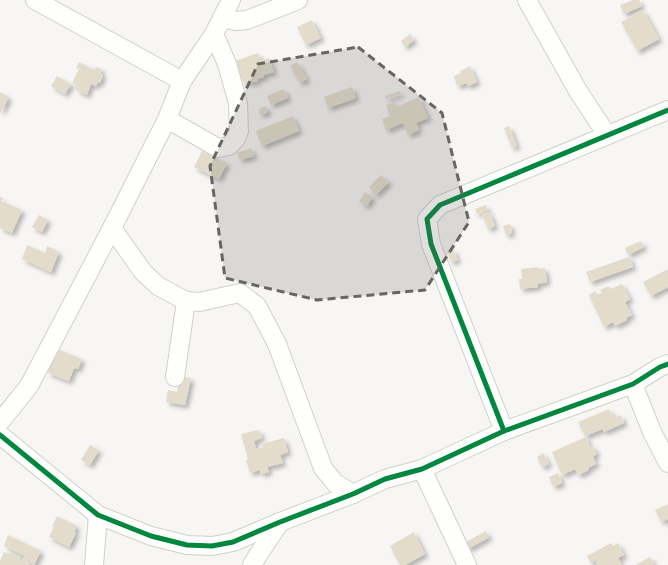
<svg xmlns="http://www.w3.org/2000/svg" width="668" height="565" viewBox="0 0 668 565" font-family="Overpass,sans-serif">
  <defs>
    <filter id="shadow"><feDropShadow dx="3.5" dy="3.5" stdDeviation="2" flood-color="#0004"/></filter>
  </defs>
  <rect width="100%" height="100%" fill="#f7f6f4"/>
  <g fill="#e3dcca" filter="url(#shadow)">
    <polygon points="633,0 639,0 642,6 624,14 620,5"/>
    <polygon points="643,10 659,39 637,51 621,22"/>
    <polygon points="312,20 321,38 306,45 297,27"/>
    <polygon points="410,34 414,40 405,47 401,41"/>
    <polygon points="258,53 261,61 269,58 274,72 264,75 264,77 257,79 258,81 249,83 249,81 244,83 241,76 239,77 235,64 236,63 235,61"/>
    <polygon points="79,62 94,70 96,67 102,69 100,74 103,75 100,83 98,82 96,86 91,84 87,95 76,90 78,86 72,83 79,69 76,68"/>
    <polygon points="297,62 307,79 300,83 290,66"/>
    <polygon points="470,66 477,82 468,86 467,83 457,86 454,76 461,73 460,71"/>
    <polygon points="57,76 71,84 65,94 51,86"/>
    <polygon points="352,87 356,98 328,108 324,97"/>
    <polygon points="284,89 288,98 271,105 267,96"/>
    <polygon points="400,91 401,94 386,99 385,96"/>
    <polygon points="0,92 9,97 0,114"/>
    <polygon points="419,97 428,118 416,123 419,130 408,135 403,123 386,130 382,119 390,116 386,105 394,102 396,107"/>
    <polygon points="266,106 268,112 260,115 258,109"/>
    <polygon points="293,116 299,131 262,146 256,131"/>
    <polygon points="509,126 517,146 512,148 504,128"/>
    <polygon points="251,148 254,156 240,160 237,153"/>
    <polygon points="202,151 227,163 219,179 194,167"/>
    <polygon points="381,175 389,182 376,195 369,187"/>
    <polygon points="365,192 373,197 367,206 359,201"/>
    <polygon points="0,197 3,198 1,201 22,210 12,233 0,228"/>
    <polygon points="486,205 488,210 477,214 475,209"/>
    <polygon points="489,212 495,226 488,229 482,214"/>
    <polygon points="39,215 48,220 42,232 32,227"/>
    <polygon points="510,224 512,233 506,235 503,226"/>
    <polygon points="641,241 644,247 628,255 625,248"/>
    <polygon points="27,245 45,253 47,246 59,252 51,272 22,259"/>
    <polygon points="453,249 458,260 451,262 447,252"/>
    <polygon points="629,257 633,267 590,282 586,272"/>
    <polygon points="538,267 538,269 545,268 547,282 538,284 538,287 520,289 519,279 522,279 521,269"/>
    <polygon points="668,269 668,287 651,296 643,282"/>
    <polygon points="622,284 630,299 625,302 632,315 626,318 627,320 615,326 613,322 604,327 589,295 595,291 598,295 602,293 600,290 609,286 610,289"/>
    <polygon points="57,349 82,359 78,369 74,368 69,381 48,373"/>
    <polygon points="180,376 191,378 185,405 166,402 168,390 177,392"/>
    <polygon points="609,409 614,418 621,415 624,423 604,432 603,429 585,436 578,422"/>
    <polygon points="259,430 262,438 254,441 256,449 263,447 262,444 284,438 288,452 280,455 283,463 267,467 269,472 261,474 260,470 250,473 246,460 248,459 241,434"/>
    <polygon points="586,437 590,447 593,446 597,454 593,456 596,464 588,468 589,470 578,475 575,469 562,475 552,452"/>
    <polygon points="90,445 99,450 90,465 81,460"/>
    <polygon points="543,453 549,464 542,467 537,457"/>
    <polygon points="558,473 562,483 553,487 549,477"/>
    <polygon points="668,504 668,519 661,522 655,510"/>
    <polygon points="57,516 77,526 74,532 76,533 69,547 49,537 54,527 52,526"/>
    <polygon points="486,531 489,537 468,549 464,543"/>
    <polygon points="414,532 425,554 405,565 400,565 390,546"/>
    <polygon points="8,535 41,551 34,565 23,560 25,556 4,546"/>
    <polygon points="611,543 613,546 618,543 624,555 618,558 622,565 598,565 595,560 591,563 587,556"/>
    <polygon points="4,552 9,554 10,552 20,557 19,560 30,565 0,565 0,561"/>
    <polygon points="650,557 654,565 635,565"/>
  </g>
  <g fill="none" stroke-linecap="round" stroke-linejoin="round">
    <defs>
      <g id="minor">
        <polyline points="35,0 182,81"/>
        <polyline points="527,0 578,91 607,135"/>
        <polyline points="222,18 236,21 247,20 298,0"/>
        <polyline points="167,119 218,148 229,146 235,140 239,131 238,103 227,64 214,34"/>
        <polyline points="112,228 143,272 158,286 186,301 199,302 240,293 257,306 277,344 323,468 335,483 353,494"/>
        <polyline points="175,377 186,301"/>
        <polyline points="633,384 652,432 668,463"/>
        <polyline points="0,422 29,386 112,228 167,119 182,81 214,34 231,0"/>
        <polyline points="504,431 431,244 427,219 440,205 668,110"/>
        <polyline points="0,435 98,515 151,536 187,545 212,546 233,542 280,522 353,494 385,479 422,469 504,431 633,384 660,367 668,364"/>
        <polyline points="422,469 467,565"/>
        <polyline points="94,565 98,515"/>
        <polyline points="252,565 258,555 280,522"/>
      </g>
    </defs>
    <use href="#minor" stroke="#d0d0ce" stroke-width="20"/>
    <use href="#minor" stroke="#fefefd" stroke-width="18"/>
    <defs>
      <g id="cycleway">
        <polyline points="504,431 431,244 427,219 440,205 668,110"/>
        <polyline points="0,435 98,515 151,536 187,545 212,546 233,542 280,522 353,494 385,479 422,469 504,431 633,384 660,367 668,364"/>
      </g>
    </defs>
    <use href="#cycleway" stroke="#fff" stroke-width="8"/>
    <use href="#cycleway" stroke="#00873e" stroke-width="5"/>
  </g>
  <path fill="#676664" fill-opacity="0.2" stroke="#676664" stroke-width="3" stroke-dasharray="8 5" stroke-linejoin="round" d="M358 47 442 113 469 222 425 290 317 300 225 278 210 166 258 64Z"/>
</svg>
